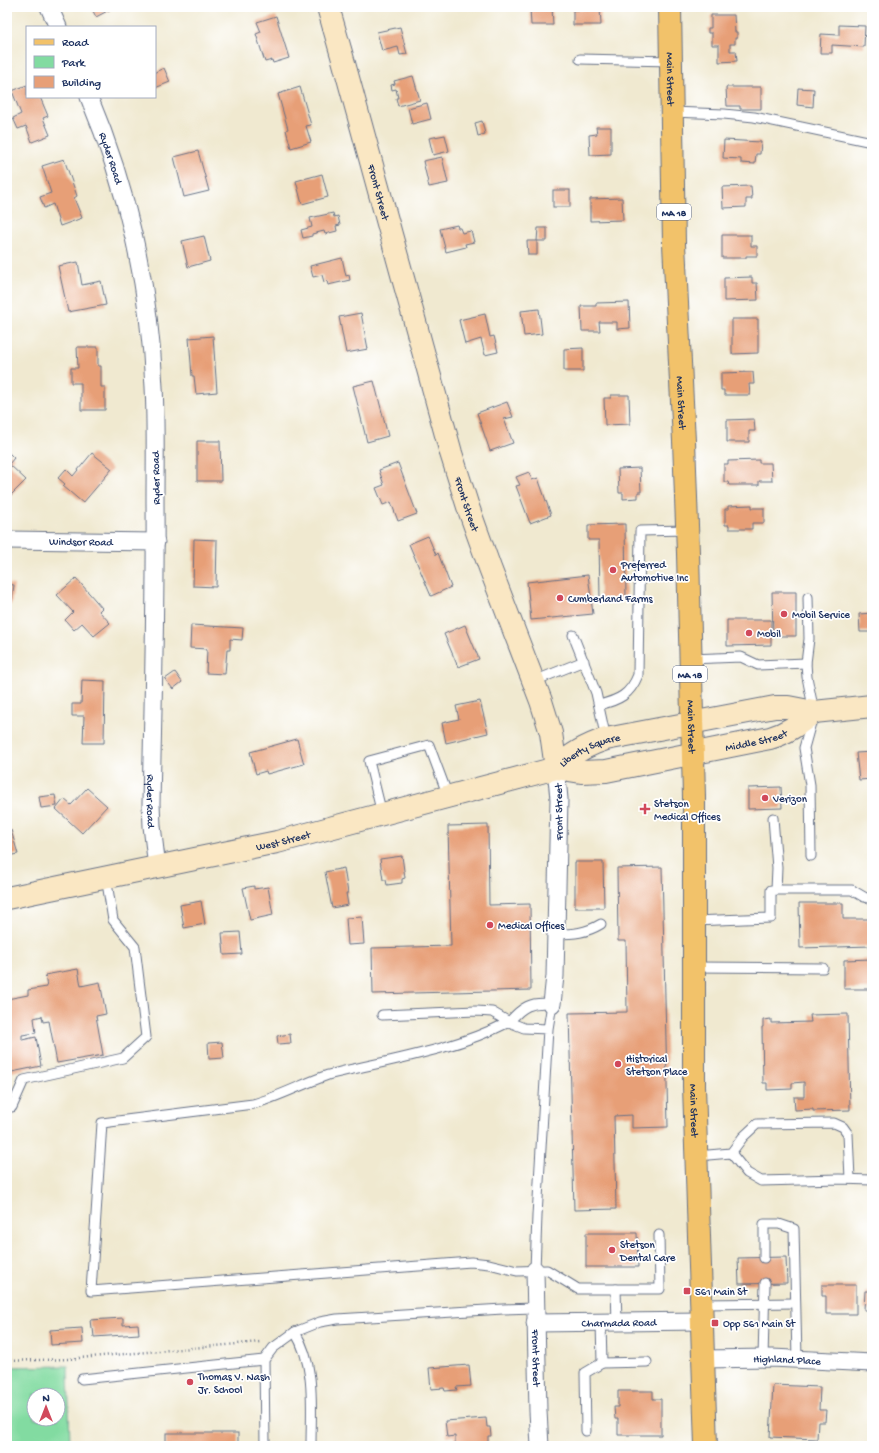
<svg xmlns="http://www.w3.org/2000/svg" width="879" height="1453" viewBox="0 0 879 1453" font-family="'Gochi Hand',sans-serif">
  <rect width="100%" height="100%" fill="#fff"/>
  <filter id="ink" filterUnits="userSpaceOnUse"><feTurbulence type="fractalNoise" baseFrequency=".025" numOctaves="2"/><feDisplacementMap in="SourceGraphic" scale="8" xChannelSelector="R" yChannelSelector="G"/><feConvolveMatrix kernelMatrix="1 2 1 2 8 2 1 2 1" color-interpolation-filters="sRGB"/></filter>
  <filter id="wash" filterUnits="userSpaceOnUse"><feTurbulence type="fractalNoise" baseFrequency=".012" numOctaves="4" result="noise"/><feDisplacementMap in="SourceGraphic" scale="16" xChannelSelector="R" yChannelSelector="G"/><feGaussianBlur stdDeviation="0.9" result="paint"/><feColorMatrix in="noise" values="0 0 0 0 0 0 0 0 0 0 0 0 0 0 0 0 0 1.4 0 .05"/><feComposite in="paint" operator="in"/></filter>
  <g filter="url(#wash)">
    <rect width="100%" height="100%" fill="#f0e9d0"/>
    <path fill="#82dba1" stroke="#4e8580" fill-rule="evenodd" d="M68 1366 70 1446H7V1367ZM34 1395H58V1419H34Z"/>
    <g id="blocks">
      <g fill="#e79f77">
        <polygon points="91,7 115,7 96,17"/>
        <polygon points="552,7 553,25 531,25 530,8"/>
        <polygon points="583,7 600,7 601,25 573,25 573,10 583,10"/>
        <polygon points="711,15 734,15 735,32 737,32 737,38 735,38 735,44 730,44 730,51 736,51 737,61 719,62 719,45 712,45 712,33 708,33 708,28 711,28"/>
        <polygon points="276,16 289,58 273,63 272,60 265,62 256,34 261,32 257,22"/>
        <polygon points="839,25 865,26 864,47 832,45 832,53 820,53 821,34 839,35"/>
        <polygon points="400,27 407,54 400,55 398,47 382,51 377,32"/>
        <polygon points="164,68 170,82 155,88 155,72"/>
        <polygon points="413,76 420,100 398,106 396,98 398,98 396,89 392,90 391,85 395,84 394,81"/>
        <polygon points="27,85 27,97 40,97 48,116 43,118 50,135 32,142 26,126 18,129 13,118 21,114 12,91"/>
        <polygon points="300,87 311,125 306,126 311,142 291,148 286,130 288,129 278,94"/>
        <polygon points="726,87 761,87 761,109 740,109 740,106 727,106"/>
        <polygon points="798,88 814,89 813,107 797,105"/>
        <polygon points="427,103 431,119 412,124 408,108"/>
        <polygon points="482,121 485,134 478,136 475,123"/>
        <polygon points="596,127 611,127 611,154 590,155 589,135 597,134"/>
        <polygon points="445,135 449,151 433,155 429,138"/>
        <polygon points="724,140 761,142 760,154 756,154 755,164 741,163 741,159 723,158"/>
        <polygon points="198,151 209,191 184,197 174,157"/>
        <polygon points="442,157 448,183 429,187 423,161"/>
        <polygon points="64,159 77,196 74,198 82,218 60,226 53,204 44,208 40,197 51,193 42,166"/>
        <polygon points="322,174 328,197 302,204 296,181"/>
        <polygon points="751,186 752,199 746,199 746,207 723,208 722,187"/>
        <rect x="553" y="190" width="17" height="17"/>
        <polygon points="622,198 623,220 590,221 590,199"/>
        <polygon points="333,213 334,217 338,216 340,225 336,226 337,231 325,234 324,231 312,234 312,236 303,238 301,230 312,227 310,218"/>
        <polygon points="457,225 458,228 460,228 462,233 471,231 474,242 465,244 466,247 446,252 440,229"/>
        <polygon points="538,228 547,228 547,241 537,241"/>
        <polygon points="722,235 751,235 751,246 757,246 757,256 746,256 746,258 722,258"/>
        <polygon points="204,236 210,261 188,267 182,241"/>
        <polygon points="527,241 537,241 537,255 528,255"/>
        <polygon points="342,258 346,276 349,275 350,280 328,285 327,281 324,282 322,275 313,277 310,266"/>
        <polygon points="78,262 82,285 101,281 106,305 68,312 58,266"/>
        <polygon points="752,277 752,283 757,283 758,300 724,301 724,278"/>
        <polygon points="629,302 630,328 617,329 617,322 599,322 600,331 582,331 581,306 596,306 596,303"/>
        <polygon points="539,309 542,334 524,336 521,311"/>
        <polygon points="361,313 368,349 346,353 339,317"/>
        <polygon points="485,314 490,337 494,336 498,352 485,355 481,339 465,344 459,320"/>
        <polygon points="732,319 758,319 758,353 732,354"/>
        <polygon points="213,336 217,392 196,394 194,376 192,376 189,338"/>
        <polygon points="77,347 98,347 98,366 101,366 101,387 105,387 105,410 81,410 81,383 71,383 71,368 78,368"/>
        <polygon points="583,348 583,371 564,371 564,349"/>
        <polygon points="753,372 754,384 749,384 750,395 724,395 724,390 721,390 721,373"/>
        <polygon points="374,381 388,436 367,442 353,386"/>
        <polygon points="611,395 629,395 630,424 605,425 604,398 611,398"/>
        <polygon points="507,402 513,417 504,419 513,443 490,451 477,413"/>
        <polygon points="754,419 755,431 749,431 749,442 727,442 727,420"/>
        <polygon points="197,441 220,441 221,481 197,481"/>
        <polygon points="7,451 14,458 9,464 26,480 7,499"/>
        <polygon points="92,453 112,469 83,503 63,486 65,484 58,478 66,469 73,476"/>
        <polygon points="759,460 759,463 771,463 772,481 759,481 759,485 729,485 728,482 724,482 724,464 728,464 728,461"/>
        <polygon points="398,463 417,514 398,521 391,502 383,505 376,488 384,485 379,470"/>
        <polygon points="640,468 641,492 638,492 638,498 623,499 623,493 619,493 618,469"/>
        <polygon points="529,472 532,480 538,478 551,515 530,523 516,486 520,485 516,477"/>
        <polygon points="752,505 752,508 764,508 764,523 752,523 752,529 729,529 729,525 725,525 725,509 728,509 728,506"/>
        <polygon points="625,524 626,599 600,599 599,540 588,540 588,525"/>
        <polygon points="428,536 436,555 438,553 451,587 431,596 409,544"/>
        <polygon points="194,539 217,540 216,587 193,586"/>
        <polygon points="588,575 593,614 531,620 527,582"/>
        <polygon points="76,578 102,608 99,611 110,623 94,636 82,623 74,630 65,620 73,612 57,595"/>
        <polygon points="7,584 14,585 11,605 7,604"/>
        <polygon points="772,592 796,592 796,636 773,636"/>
        <polygon points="872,613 872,632 860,632 859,614"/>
        <polygon points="727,620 771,620 771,645 727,646"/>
        <polygon points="191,625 243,628 242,640 230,639 230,650 227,650 225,674 206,673 207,649 190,648"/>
        <polygon points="465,625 479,659 458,667 444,634"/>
        <polygon points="175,672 182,682 173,689 165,679"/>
        <polygon points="82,680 105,681 104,743 83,743 84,716 72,716 72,704 81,704"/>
        <polygon points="480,701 488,733 446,743 442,723 459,719 456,706"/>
        <polygon points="297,739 304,764 267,774 266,771 256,774 250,752"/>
        <polygon points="872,752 872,779 859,780 856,753"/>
        <polygon points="781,787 782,808 748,809 748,788"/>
        <polygon points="87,788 107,806 82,833 56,809 64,799 71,805"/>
        <polygon points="55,795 57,806 41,808 39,797"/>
        <polygon points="488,825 489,905 530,904 531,990 373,994 372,948 451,946 448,826"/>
        <polygon points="11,830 18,854 7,856 7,831"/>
        <polygon points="402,856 405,878 402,879 402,883 387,885 386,880 383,880 380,859"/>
        <polygon points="575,862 603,862 604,908 575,908"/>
        <polygon points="662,867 668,1127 632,1128 632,1115 614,1116 616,1209 574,1210 569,1013 627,1012 626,941 618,941 617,868"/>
        <polygon points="344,868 348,893 346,893 348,905 332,908 325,872"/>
        <polygon points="254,886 254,889 268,887 273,915 250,920 243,888"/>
        <polygon points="201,901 205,924 184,928 180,905"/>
        <polygon points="799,903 843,903 843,919 872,919 872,946 800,948"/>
        <polygon points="362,917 364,944 348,945 346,918"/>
        <polygon points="240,932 242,954 224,955 222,933"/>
        <polygon points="872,959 872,989 844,989 844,960"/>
        <polygon points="78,969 81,986 100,982 106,1014 96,1016 103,1055 57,1063 49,1021 43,1022 42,1016 34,1018 36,1033 22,1035 22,1040 36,1037 41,1066 7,1073 7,1042 9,1042 8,1038 7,1038 7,999 28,995 28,990 47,987 45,975"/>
        <polygon points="848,1014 850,1110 813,1111 813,1109 795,1110 794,1097 804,1097 804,1082 792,1083 792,1089 767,1090 767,1083 763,1083 762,1027 763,1027 763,1020 771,1019 771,1023 811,1022 810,1015"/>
        <polygon points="290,1034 291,1043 278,1044 277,1036"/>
        <polygon points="222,1042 224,1058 209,1059 208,1043"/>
        <polygon points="586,1233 637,1233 638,1267 586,1267"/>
        <polygon points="786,1257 787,1283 739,1284 738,1258"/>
        <polygon points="822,1285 856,1285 856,1314 826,1314 826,1296 822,1296"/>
        <polygon points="865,1291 872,1291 872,1310 864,1310"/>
        <polygon points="123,1318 123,1325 138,1324 139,1334 94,1337 93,1328 91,1328 90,1320"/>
        <polygon points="82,1328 83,1343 51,1345 50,1330"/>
        <polygon points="469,1365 471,1386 456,1387 457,1390 445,1391 444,1388 431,1389 429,1368"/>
        <polygon points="773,1385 820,1387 819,1410 826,1410 825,1422 818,1422 817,1439 770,1437"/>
        <polygon points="618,1391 653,1391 653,1399 661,1399 661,1435 618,1435 618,1419 615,1419 614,1407 618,1407"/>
        <polygon points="486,1418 487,1427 490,1427 491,1436 488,1436 488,1446 455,1446 455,1436 447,1437 445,1421"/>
        <rect x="166" y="1433" width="72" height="13"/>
      </g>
    </g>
  </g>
  <g filter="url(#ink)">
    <use href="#blocks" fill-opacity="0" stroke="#667086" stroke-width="1"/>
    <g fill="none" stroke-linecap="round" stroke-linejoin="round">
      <defs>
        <g id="lane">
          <polyline points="580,59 671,61"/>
          <polyline points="672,112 724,114 754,117 872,142"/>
          <polyline points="808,597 809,639 806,663 807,677 814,712 804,748 810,785 811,856"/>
          <polyline points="573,635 596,693 606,739"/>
          <polyline points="690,659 741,657 758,665 806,663"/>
          <polyline points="534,681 584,661"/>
          <path d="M599 705C619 700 630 695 638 675L640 531 687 530"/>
          <polyline points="382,814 369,761 429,745 448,796"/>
          <polyline points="773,818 777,868 776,890"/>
          <polyline points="694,921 771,918 771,890 852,890 864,897 872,899"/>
          <path d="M556 934C574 934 586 933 601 924"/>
          <polyline points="694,967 823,968"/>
          <path d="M382 1015 476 1011 492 1012 509 1022C452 1051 389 1060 328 1075 302 1084 279 1097 253 1104L102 1123 91 1291 471 1262 489 1264 517 1271 547 1270 578 1289H660L659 1235"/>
          <polyline points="7,1107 12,1107 24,1080 123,1058 146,1037 135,947 113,920 106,877"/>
          <polyline points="731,1153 747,1173 761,1181 839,1179 872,1180"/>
          <polyline points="697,1156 731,1153 743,1137 757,1124 834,1123 843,1127 848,1134 850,1179"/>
          <polyline points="764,1258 764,1224 779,1224 794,1229 797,1359"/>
          <path d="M535 1270 537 1216 548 1029 552 1004C531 1001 522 1007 509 1022L524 1028 548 1029"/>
          <polyline points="616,1289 617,1322"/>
          <polyline points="701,1304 795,1303"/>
          <polyline points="601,1322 602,1363 647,1362"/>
          <path d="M295 1332C316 1366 311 1408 311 1446"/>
          <polyline points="763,1358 765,1283"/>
          <polyline points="82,1379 264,1360"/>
          <polyline points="586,1431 585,1373 602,1363"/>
          <polyline points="265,1446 264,1360 273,1348 295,1332 320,1322 337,1319 503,1309 535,1308"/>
        </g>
        <g id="street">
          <polyline points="49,7 58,27"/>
          <path id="s1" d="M89 97C127 187 150 289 154 387 156 425 155 464 155 502 156 603 153 704 151 804L152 826 157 867"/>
          <path id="s2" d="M7 540 156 542"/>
          <polyline points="552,1004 555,976 559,799 556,768"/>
          <path id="s3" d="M535 1270 538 1411 540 1446"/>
          <path id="s4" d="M535 1323 702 1321"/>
          <path id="s5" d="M703 1359 772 1358 872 1363"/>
        </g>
        <g id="secondary">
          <path id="s6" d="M328 7 342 56 451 453 468 507 490 568 541 701 551 733 556 768"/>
          <path id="s7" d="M556 768C571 754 587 745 606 739L775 707H788L814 712 872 706"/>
          <path id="s8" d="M7 898 277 842 556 768 581 772 606 771 770 738C788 733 800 723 814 712"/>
        </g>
        <g id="primary">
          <path id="s9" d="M670 7 674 244 684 441 688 553 694 797V1086L706 1446"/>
        </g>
      </defs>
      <use href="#lane" stroke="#667086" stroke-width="11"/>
      <use href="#street" stroke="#667086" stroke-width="19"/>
      <use href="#secondary" stroke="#667086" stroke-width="24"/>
      <use href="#primary" stroke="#667086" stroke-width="24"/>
      <polyline stroke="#667086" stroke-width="2.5" stroke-dasharray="1 3" stroke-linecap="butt" points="7,1361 68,1359 260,1342"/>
      <use href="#lane" stroke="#fff" stroke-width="9"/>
      <use href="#street" stroke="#fff" stroke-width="17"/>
      <use href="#secondary" stroke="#fae7c3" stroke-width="22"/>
      <use href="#primary" stroke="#f2c26a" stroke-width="22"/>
    </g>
  </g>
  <g fill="#d1495b" stroke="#fff" stroke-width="1.5">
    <circle cx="613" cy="570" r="4"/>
    <circle cx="560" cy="598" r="4"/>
    <circle cx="784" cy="614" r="4"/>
    <circle cx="749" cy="633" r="4"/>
    <circle cx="765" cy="798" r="4"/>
    <path d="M643 803h4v4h4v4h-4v4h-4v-4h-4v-4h4z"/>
    <circle cx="490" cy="925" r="4"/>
    <circle cx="618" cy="1064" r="4"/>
    <circle cx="612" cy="1250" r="4"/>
    <rect x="683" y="1287" width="8" height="8" rx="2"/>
    <rect x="711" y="1319" width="8" height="8" rx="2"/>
    <circle cx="190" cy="1382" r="4"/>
  </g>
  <g text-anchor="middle" stroke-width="3.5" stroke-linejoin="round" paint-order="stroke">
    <g fill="#fff" stroke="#5f6d8e" stroke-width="1">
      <rect x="657" y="204" width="34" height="16" rx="3"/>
      <rect x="673" y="666" width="34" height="16" rx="3"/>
    </g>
    <g font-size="10" font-weight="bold" fill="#1b2f5e">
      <text x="674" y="216">MA 18</text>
      <text x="690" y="678">MA 18</text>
    </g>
    <g font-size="11" fill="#1b2f5e" stroke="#fff">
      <text dy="4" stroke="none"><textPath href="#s9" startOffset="72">Main Street</textPath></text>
      <text dy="4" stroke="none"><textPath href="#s1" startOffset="65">Ryder Road</textPath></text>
      <text dy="4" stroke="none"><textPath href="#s6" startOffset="192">Front Street</textPath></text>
      <text dy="4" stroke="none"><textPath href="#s9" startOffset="396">Main Street</textPath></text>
      <text transform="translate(155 478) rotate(-91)" y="4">Ryder Road</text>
      <text dy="4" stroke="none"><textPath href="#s6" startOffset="516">Front Street</textPath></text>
      <text dy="4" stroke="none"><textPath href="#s2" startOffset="74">Windsor Road</textPath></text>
      <text dy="4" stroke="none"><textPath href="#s9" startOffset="720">Main Street</textPath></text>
      <text dy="4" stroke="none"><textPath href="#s8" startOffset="768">Middle Street</textPath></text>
      <text dy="4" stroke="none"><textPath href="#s7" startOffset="39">Liberty Square</textPath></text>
      <text dy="4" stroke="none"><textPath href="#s1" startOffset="713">Ryder Road</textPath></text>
      <text transform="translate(558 812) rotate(-91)" y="4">Front Street</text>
      <text dy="4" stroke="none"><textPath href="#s8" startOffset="282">West Street</textPath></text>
      <text dy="4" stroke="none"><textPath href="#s9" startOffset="1104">Main Street</textPath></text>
      <text dy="4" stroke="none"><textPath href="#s4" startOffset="84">Charmada Road</textPath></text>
      <text dy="4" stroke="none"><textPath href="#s3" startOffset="88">Front Street</textPath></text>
      <text dy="4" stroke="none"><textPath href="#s5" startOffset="84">Highland Place</textPath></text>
    </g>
    <g font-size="11" fill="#1b2f5e" stroke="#fff" text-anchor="start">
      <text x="621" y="568">Preferred<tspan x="621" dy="13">Automotive Inc</tspan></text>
      <text x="568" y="602">Cumberland Farms</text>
      <text x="792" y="618">Mobil Service</text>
      <text x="757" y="637">Mobil</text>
      <text x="773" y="802">Verizon</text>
      <text x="654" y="807">Stetson<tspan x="654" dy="13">Medical Offices</tspan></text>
      <text x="498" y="929">Medical Offices</text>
      <text x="626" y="1062">Historical<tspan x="626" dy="13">Stetson Place</tspan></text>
      <text x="620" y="1248">Stetson<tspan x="620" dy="13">Dental Care</tspan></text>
      <text x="695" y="1295">561 Main St</text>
      <text x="723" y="1327">Opp 561 Main St</text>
      <text x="198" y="1380">Thomas V. Nash<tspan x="198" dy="13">Jr. School</tspan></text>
    </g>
  </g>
  <rect width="879" height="1453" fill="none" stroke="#fff" stroke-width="24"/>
  <rect x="26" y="26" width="130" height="72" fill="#ffffff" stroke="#a4acbf"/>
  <rect x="34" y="39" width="20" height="6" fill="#f2c26a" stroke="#a4acbf"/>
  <text x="62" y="46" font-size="12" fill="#1b2f5e">Road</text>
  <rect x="34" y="56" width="20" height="12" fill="#82dba1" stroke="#a4acbf"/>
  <text x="62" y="66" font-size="12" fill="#1b2f5e">Park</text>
  <rect x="34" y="76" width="20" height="12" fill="#e79f77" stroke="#a4acbf"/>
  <text x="62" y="86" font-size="12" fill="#1b2f5e">Building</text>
  <g transform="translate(46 1407)"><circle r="19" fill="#ffffff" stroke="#a4acbf"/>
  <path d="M0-3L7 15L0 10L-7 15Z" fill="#d1495b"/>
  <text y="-6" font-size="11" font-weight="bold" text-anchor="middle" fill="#1b2f5e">N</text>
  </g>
</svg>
